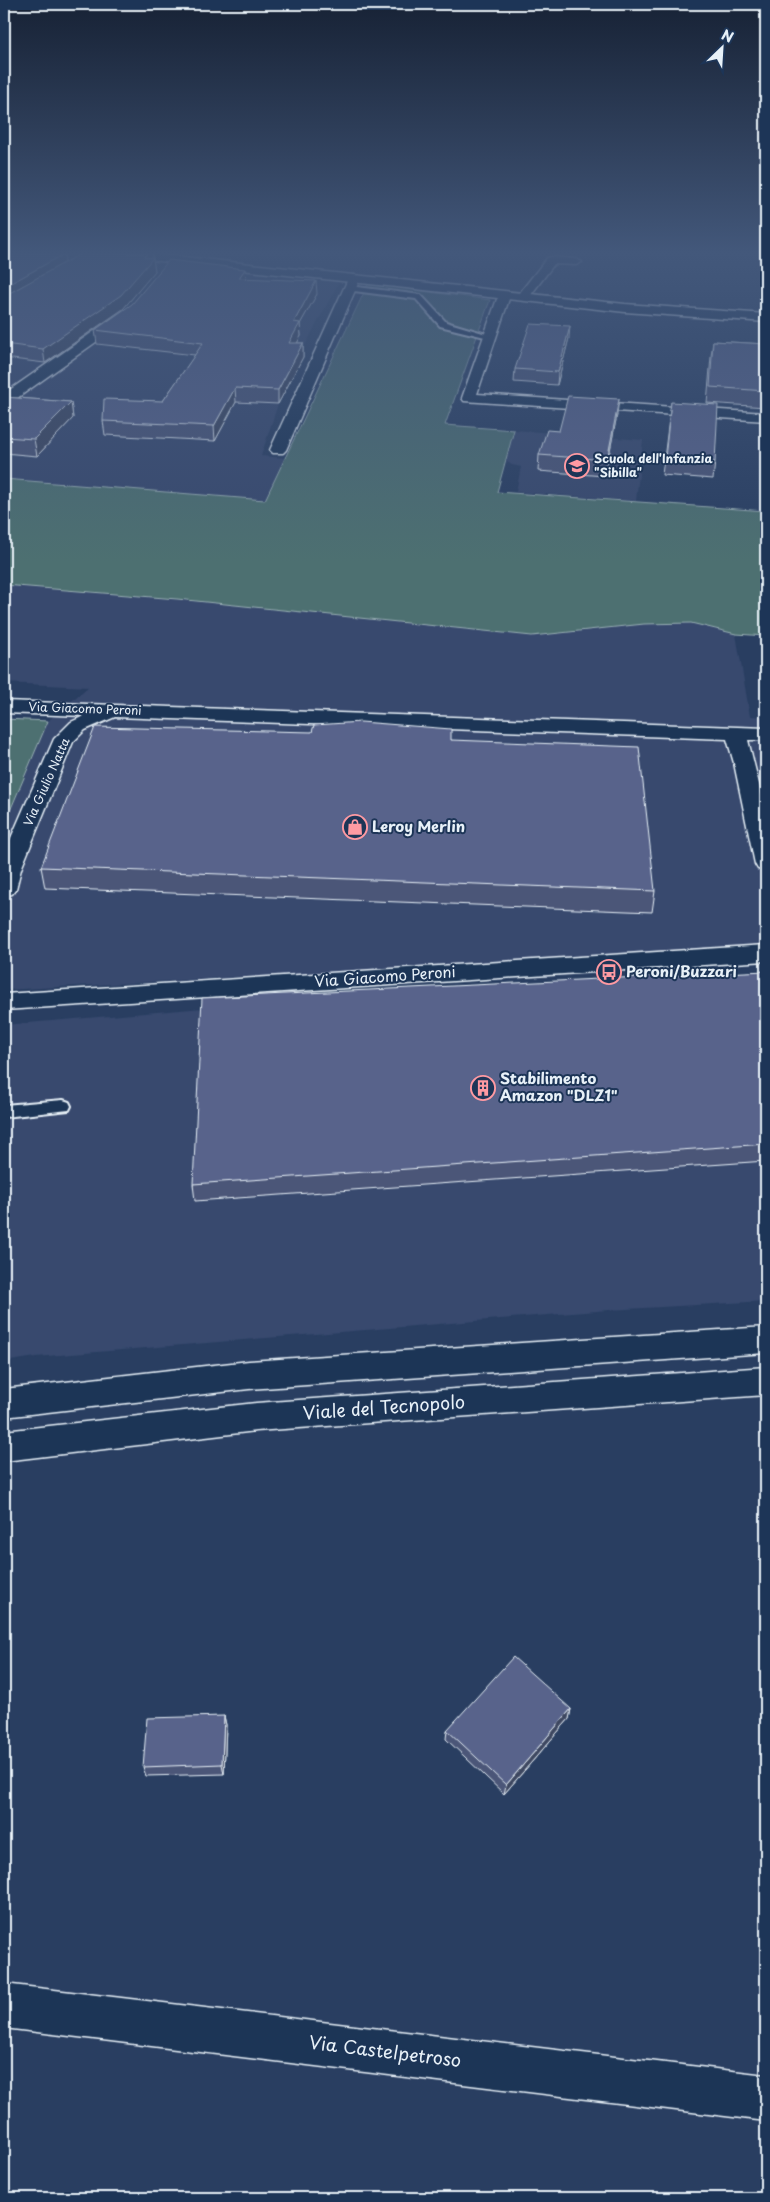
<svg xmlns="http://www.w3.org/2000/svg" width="770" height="2202" viewBox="0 0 770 2202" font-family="'Playpen Sans',sans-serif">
  <rect width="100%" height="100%" fill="#293e61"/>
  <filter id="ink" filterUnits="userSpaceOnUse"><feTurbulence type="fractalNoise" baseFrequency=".02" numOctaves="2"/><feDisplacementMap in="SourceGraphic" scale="10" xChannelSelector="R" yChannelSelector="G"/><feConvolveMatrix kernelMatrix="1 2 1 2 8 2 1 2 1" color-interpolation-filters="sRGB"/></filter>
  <g filter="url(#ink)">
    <g fill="#37496e">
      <polygon points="4,253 102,253 267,272 339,282 274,404 278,404 261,456 285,458 265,500 4,479"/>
      <polygon points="514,430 643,440 636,501 516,492 521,467 512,465 505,461"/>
      <polygon points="4,585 177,599 532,636 644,624 691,623 736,634 750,716 766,717 766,949 4,990 4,825 48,721 88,687 4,683"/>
      <polygon points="766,974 766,1301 609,1310 36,1357 4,1362 4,1025 439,988"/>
    </g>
    <g fill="#4d7071" stroke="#9ab0b4">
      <polygon points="368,284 490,300 445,425 514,430 497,492 766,511 766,636 736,634 691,623 644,624 532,636 177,599 4,585 4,479 265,500"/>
      <polygon points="4,719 48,721 4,825"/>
    </g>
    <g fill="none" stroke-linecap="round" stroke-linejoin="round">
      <defs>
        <g id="lane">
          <polygon points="349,286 421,295 446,322 493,336 489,338 440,326 416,299 346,290 345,288"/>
          <polygon points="63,1100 69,1102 71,1106 69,1110 4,1117 4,1105"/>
        </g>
        <g id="street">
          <polygon points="551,257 576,259 582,262 576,265 554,264 530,296 522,296 520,293 522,290 547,258"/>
          <polygon points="354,275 360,279 286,450 283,453 273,453 270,450 348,279"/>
          <polygon points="503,295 509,299 477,394 766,413 766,421 464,401 462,398 497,299"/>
          <polygon points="127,310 133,314 131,317 13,401 4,401 4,394 123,311"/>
          <polygon points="4,701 766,728 766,740 748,740 766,812 766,871 758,869 755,864 734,763 727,739 115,717 85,730 73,742 21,869 16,889 12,894 4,896 4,854 54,739 71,722 84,716 4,713"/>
          <polygon points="766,945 766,961 4,1010 4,994"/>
          <polygon points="4,1984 766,2075 766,2121 4,2028"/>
        </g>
        <g id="secondary">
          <polygon points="766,1327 766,1353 249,1389 4,1417 4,1389 249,1361"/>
          <polygon points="766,1367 766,1395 256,1431 4,1461 4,1431 256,1403"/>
        </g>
        <polygon id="primary" points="107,253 147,253 625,304 766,314 766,322 625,312 113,256"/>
      </defs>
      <use href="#lane" stroke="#e8f1f8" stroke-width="4"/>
      <use href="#street" stroke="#e8f1f8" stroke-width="3"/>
      <use href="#secondary" stroke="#e8f1f8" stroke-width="3"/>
      <use href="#primary" stroke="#e8f1f8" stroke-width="3"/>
      <use href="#lane" fill="#1d3557" fill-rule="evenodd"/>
      <use href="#street" fill="#1d3557" fill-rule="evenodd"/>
      <use href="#secondary" fill="#1d3557" fill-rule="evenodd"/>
      <use href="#primary" fill="#1d3557" fill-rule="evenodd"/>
    </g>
    <g fill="#4c5678" stroke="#e8f1f8">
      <polygon points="4,253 64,254 65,262 152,253 155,271 123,309 45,363 4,358"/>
      <polygon points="245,278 317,294 300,324 301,336 297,343 303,343 303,357 278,404 236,402 215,441 105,435 103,421 163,401 195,355 97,344 95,330"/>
      <polygon points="569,338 557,385 514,382 515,369"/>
      <polygon points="713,341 766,344 766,407 707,403 711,356"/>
      <polygon points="4,397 71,402 73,418 37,456 4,453"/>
      <polygon points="671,402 715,462 713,479 662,475"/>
      <polygon points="617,415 605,476 538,471 539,455 559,431"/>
      <polygon points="451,740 655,891 652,912 45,888 41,867"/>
      <polygon points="766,971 766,1161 195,1201 193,1184"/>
      <polygon points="571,1709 569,1719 504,1794 446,1739 447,1730"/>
      <polygon points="224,1716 226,1725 224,1774 146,1776 143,1767"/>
    </g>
    <g fill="#3e4661" stroke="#e8f1f8">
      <polygon points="148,253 152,253 155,271 123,309 45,363 43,349"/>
      <polygon points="64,254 66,268 4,302 4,287"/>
      <polygon points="245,269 246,282 239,278"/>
      <polygon points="316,281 317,294 300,324 301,336 290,356 289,343 294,322"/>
      <polygon points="570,326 569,338 557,385 558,372"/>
      <polygon points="303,343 303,357 278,404 278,390"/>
      <polygon points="235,388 236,402 215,441 214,426"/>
      <polygon points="619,399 617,415 605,476 607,460"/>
      <polygon points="71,402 73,418 37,456 34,439"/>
      <polygon points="571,1709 569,1719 504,1794 506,1785"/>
      <polygon points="224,1716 226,1725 224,1774 222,1764"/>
    </g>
    <g fill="#58648b" stroke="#e8f1f8">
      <polygon points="4,253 48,253 64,254 4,287"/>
      <polygon points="82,253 148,253 144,257 153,258 121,295 43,349 4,344 4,296"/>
      <polygon points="169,260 245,269 239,278 316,281 294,322 300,323 289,343 303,343 278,390 235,388 214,426 103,421 104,399 163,401 203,343 95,330 132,304"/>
      <polygon points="530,324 570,326 558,372 515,369"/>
      <polygon points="713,341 766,344 766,391 710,387"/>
      <polygon points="568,396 619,399 607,460 539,455 547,430 559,431"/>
      <polygon points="4,397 71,402 34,439 4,437"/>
      <polygon points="671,402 718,405 715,462 665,458"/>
      <polygon points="361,722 451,729 451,740 639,747 655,891 41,867 95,727 312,732 314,725"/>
      <polygon points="766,971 766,1144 193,1184 202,998"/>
      <polygon points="513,1657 571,1709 506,1785 447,1730"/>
      <polygon points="224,1716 222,1764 143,1767 147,1718"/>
    </g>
  </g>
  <linearGradient id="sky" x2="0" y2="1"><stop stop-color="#172235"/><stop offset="0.45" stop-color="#43587b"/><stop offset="1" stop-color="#43587b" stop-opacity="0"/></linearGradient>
  <rect width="770" height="562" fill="url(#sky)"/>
  <defs>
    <symbol id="school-ring" viewBox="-11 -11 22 22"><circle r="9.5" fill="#1d3557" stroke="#ff9aa2" stroke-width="1.5"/><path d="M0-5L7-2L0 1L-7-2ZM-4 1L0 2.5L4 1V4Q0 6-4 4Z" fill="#ff9aa2"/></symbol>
    <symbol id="shop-ring" viewBox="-11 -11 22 22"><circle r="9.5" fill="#1d3557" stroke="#ff9aa2" stroke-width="1.5"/><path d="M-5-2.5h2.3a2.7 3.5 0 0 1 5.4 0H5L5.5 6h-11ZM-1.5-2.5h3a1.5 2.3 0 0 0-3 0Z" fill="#ff9aa2"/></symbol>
    <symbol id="bus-ring" viewBox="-11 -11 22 22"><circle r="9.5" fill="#1d3557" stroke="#ff9aa2" stroke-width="1.5"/><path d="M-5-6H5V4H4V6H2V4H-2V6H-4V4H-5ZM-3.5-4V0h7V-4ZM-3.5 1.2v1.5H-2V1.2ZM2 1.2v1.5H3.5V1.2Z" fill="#ff9aa2"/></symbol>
    <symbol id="building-ring" viewBox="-11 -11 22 22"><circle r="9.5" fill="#1d3557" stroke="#ff9aa2" stroke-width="1.5"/><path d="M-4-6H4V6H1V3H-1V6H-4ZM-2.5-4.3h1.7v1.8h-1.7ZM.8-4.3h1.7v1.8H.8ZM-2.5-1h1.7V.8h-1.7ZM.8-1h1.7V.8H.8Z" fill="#ff9aa2"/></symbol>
  </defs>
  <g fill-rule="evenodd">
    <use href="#school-ring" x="563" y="452" width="28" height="28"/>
    <use href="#shop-ring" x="341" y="813" width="28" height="28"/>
    <use href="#bus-ring" x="595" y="958" width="28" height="28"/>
    <use href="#building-ring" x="469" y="1074" width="28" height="28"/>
  </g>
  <g text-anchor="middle" stroke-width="4" stroke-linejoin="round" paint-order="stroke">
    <g font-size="12" font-weight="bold" fill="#e8f1f8" stroke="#1d3557" text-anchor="start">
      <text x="594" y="463">Scuola dell'Infanzia<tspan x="594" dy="14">"Sibilla"</tspan></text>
    </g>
    <g font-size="12" fill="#e8f1f8" stroke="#1d3557">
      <text transform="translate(85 709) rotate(2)" y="4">Via Giacomo Peroni</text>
      <text transform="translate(47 782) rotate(-66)" y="4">Via Giulio Natta</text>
    </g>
    <g font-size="15" font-weight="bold" fill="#e8f1f8" stroke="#1d3557" text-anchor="start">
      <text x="372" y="832">Leroy Merlin</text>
      <text x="626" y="977">Peroni/Buzzari</text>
      <text x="500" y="1084">Stabilimento<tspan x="500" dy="17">Amazon "DLZ1"</tspan></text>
    </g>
    <g font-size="15" fill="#e8f1f8" stroke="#1d3557">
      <text transform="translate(385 977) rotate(-4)" y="5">Via Giacomo Peroni</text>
    </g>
    <g font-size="18" fill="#e8f1f8" stroke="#1d3557">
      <text transform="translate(384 1408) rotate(-4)" y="6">Viale del Tecnopolo</text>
      <text transform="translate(385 2052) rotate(7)" y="6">Via Castelpetroso</text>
    </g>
  </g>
  <rect width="770" height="2202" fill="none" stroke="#1d3557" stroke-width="20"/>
  <rect x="10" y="10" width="750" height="2182" fill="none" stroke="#e8f1f8" stroke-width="2" filter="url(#ink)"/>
  <g transform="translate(722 48) rotate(25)" stroke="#1d3557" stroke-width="4" paint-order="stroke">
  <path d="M0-4L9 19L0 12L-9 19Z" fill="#e8f1f8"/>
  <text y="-8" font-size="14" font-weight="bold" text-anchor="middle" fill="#e8f1f8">N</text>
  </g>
</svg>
